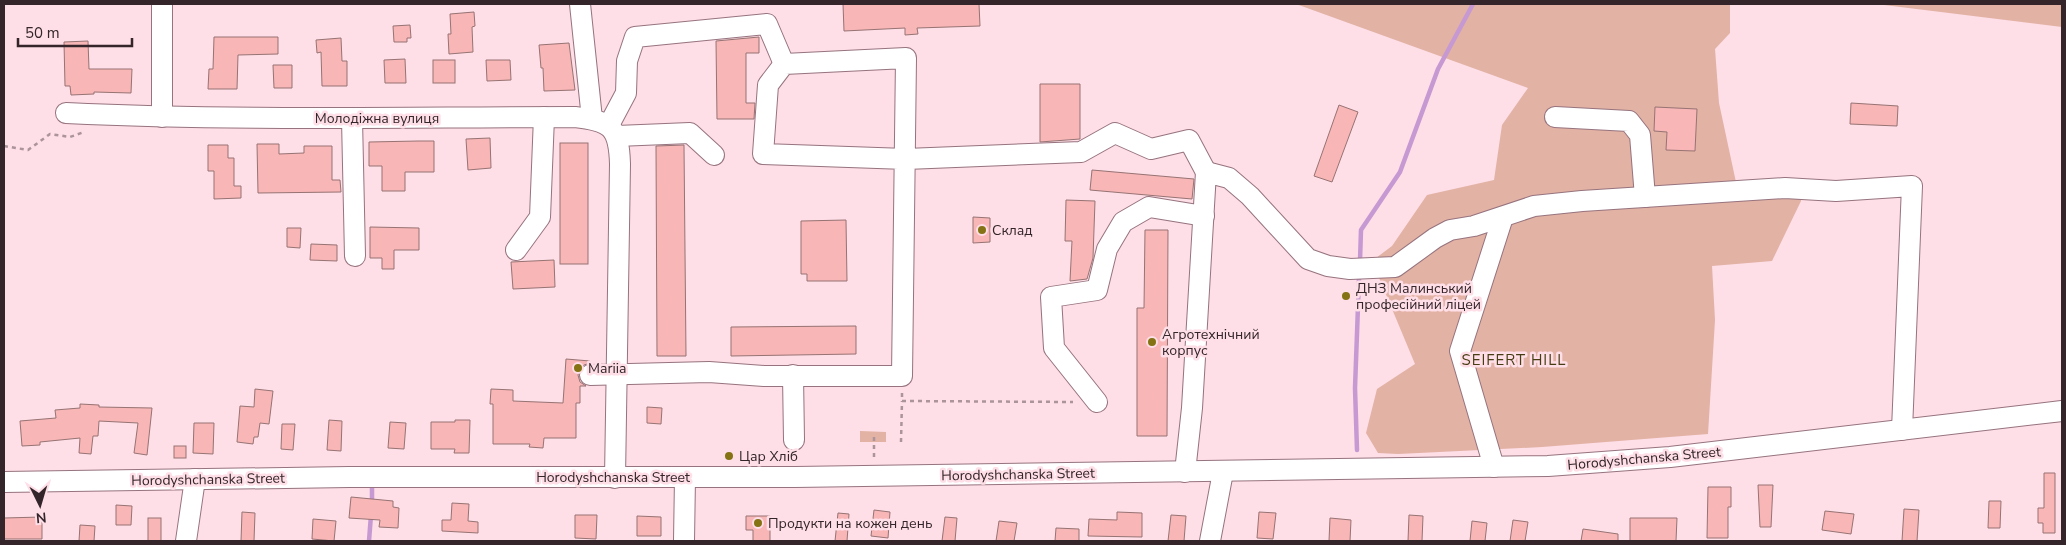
<svg xmlns="http://www.w3.org/2000/svg" width="2066" height="545" viewBox="0 0 2066 545" font-family="'Nunito Sans',sans-serif">
  <rect width="100%" height="100%" fill="#fedee7"/>
  <g fill="#e2b2a4">
    <polygon points="1296,4 1730,4 1730,33 1715,49 1719,103 1737,187 1803,181 1801,201 1772,261 1712,266 1715,320 1708,434 1542,447 1398,454 1378,453 1366,433 1377,389 1415,364 1372,261 1392,246 1427,195 1494,180 1502,125 1528,88"/>
    <polygon points="1876,4 2062,4 2062,27"/>
    <polygon points="860,431 886,432 886,442 860,442"/>
  </g>
  <g fill="none" stroke-linecap="round" stroke-linejoin="round">
    <g stroke="#c699d3" stroke-width="4.5">
      <polyline points="1360,261 1361,230 1400,172 1438,69 1473,4"/>
      <polyline points="1357,450 1355,388 1359,279"/>
      <polyline points="372,505 372,485"/>
      <polyline points="369,541 371,515"/>
    </g>
  </g>
  <g fill="#f8b6b7" stroke="#977373">
    <polygon points="843,4 979,4 980,26 917,28 918,34 905,35 905,28 844,31"/>
    <polygon points="474,12 475,26 472,27 473,52 449,54 448,34 451,34 450,14"/>
    <polygon points="410,25 411,38 407,38 407,42 394,42 393,26"/>
    <polygon points="214,37 278,37 278,54 238,55 237,89 208,89 209,69 213,69"/>
    <polygon points="759,37 759,53 746,53 746,103 755,103 754,119 717,119 716,41"/>
    <polygon points="341,38 342,61 347,61 347,86 322,86 321,52 317,53 316,40"/>
    <polygon points="88,41 89,69 132,69 131,93 94,92 94,94 71,95 70,86 65,86 64,42"/>
    <polygon points="569,43 575,90 544,91 543,68 541,68 539,45"/>
    <polygon points="405,59 406,83 385,83 384,60"/>
    <rect x="433" y="60" width="22" height="23"/>
    <polygon points="486,60 510,60 511,80 487,81"/>
    <polygon points="273,65 292,65 292,88 274,88"/>
    <polygon points="1040,84 1080,84 1080,139 1040,142"/>
    <polygon points="1851,103 1898,106 1897,126 1850,124"/>
    <polygon points="1339,105 1358,112 1332,182 1314,176"/>
    <polygon points="1655,107 1697,109 1695,151 1666,150 1667,132 1654,131"/>
    <polygon points="490,138 491,168 468,170 466,139"/>
    <polygon points="418,141 434,141 434,172 405,172 405,191 382,191 382,166 369,166 369,142"/>
    <rect x="560" y="143" width="28" height="121"/>
    <polygon points="257,144 279,144 279,154 304,153 304,146 332,146 332,180 340,180 341,192 258,193"/>
    <polygon points="208,145 228,145 228,158 234,158 234,186 241,186 241,198 214,199 214,171 208,171"/>
    <polygon points="684,145 686,356 657,356 656,146"/>
    <polygon points="1092,170 1194,179 1192,199 1090,190"/>
    <polygon points="1066,200 1095,201 1093,258 1087,279 1070,281 1072,241 1065,241"/>
    <polygon points="973,217 990,218 990,242 973,243"/>
    <polygon points="846,220 847,281 807,281 807,274 801,274 801,221"/>
    <polygon points="370,227 419,228 419,250 394,250 394,269 382,269 382,258 370,258"/>
    <polygon points="287,228 301,228 300,248 287,247"/>
    <polygon points="1145,230 1168,230 1167,436 1137,436 1137,308 1144,308"/>
    <polygon points="311,244 337,245 337,261 310,260"/>
    <polygon points="554,260 555,287 513,289 511,262"/>
    <polygon points="856,326 856,354 731,356 731,327"/>
    <polygon points="566,359 590,361 590,363 584,365 580,369 578,375 580,382 586,386 580,386 580,403 576,403 576,438 544,438 543,448 529,447 530,444 493,444 493,404 490,404 491,389 513,390 513,401 563,403"/>
    <polygon points="255,389 273,391 269,424 260,423 258,437 254,437 253,444 237,442 240,406 254,407"/>
    <polygon points="80,404 99,405 99,407 152,408 147,455 134,453 138,423 99,421 98,436 93,436 91,454 79,453 80,438 40,442 40,445 22,446 20,421 56,418 55,410 80,408"/>
    <polygon points="647,407 662,408 661,424 647,423"/>
    <polygon points="329,420 342,421 341,451 327,450"/>
    <polygon points="455,420 470,420 469,453 454,453 455,449 431,449 431,422 455,422"/>
    <polygon points="390,422 406,423 404,449 388,448"/>
    <polygon points="194,423 214,423 213,454 193,453"/>
    <polygon points="282,424 295,424 293,450 281,449"/>
    <rect x="174" y="446" width="12" height="12"/>
    <polygon points="2044,473 2055,473 2055,533 2043,533 2043,523 2038,523 2038,508 2044,508"/>
    <polygon points="1758,485 1773,485 1771,527 1760,527"/>
    <polygon points="1708,487 1731,487 1731,507 1728,507 1728,538 1707,538"/>
    <polygon points="351,497 393,501 393,507 399,508 398,528 379,527 380,520 349,518"/>
    <polygon points="1989,501 2001,501 2000,528 1988,528"/>
    <polygon points="452,503 469,504 468,521 478,522 478,533 442,531 442,520 451,520"/>
    <polygon points="116,505 132,506 131,525 116,525"/>
    <polygon points="1904,509 1919,510 1917,541 1902,541"/>
    <polygon points="874,510 890,512 888,538 871,536"/>
    <polygon points="1825,511 1854,514 1851,534 1822,530"/>
    <polygon points="242,512 255,513 254,541 241,541"/>
    <polygon points="1117,512 1142,513 1142,537 1088,536 1089,519 1117,520"/>
    <polygon points="1259,512 1276,513 1273,539 1257,538"/>
    <polygon points="838,513 849,514 847,541 835,541"/>
    <polygon points="575,515 597,515 596,539 575,538"/>
    <polygon points="1171,515 1186,516 1184,541 1168,541"/>
    <polygon points="1409,515 1423,516 1422,541 1408,541"/>
    <polygon points="637,516 661,517 661,536 637,536"/>
    <polygon points="746,516 770,516 770,541 753,541 753,530 746,530"/>
    <polygon points="42,517 42,539 4,539 4,518"/>
    <polygon points="945,517 957,518 955,541 942,541"/>
    <rect x="148" y="518" width="13" height="23"/>
    <polygon points="1330,518 1351,520 1350,541 1329,541"/>
    <polygon points="1630,518 1677,518 1676,541 1630,541"/>
    <polygon points="313,519 336,521 334,541 312,539"/>
    <polygon points="1513,520 1528,522 1525,541 1510,541"/>
    <polygon points="999,521 1017,523 1014,541 996,541"/>
    <polygon points="1472,521 1487,523 1485,541 1470,541"/>
    <polygon points="80,525 95,526 94,541 79,541"/>
    <polygon points="1056,528 1079,529 1079,541 1055,541"/>
    <polygon points="1583,529 1618,534 1618,541 1581,541"/>
  </g>
  <g fill="none" stroke-linecap="round" stroke-linejoin="round">
    <defs>
      <g id="minor">
        <polyline points="162,4 162,117"/>
        <polyline points="580,4 592,119"/>
        <path d="M66 113C236 121 405 117 575 117 611 121 619 127 620 164L615 478"/>
        <polyline points="1555,117 1629,121 1640,135 1645,197"/>
        <polyline points="352,119 355,256"/>
        <polyline points="609,125 626,93 627,61 635,37 767,24 784,64"/>
        <polyline points="617,136 690,133 714,155"/>
        <polyline points="516,250 540,217 544,117"/>
        <polyline points="590,375 709,372 764,376 902,376 906,58 784,64 768,85 763,154 906,159 1081,152 1115,133 1151,149 1189,140 1206,172"/>
        <polyline points="793,375 794,440"/>
        <polyline points="1097,402 1054,348 1051,297 1097,290 1107,249 1123,222 1149,207 1204,216"/>
        <polyline points="1494,467 1460,351 1503,217"/>
        <polyline points="1185,472 1192,408 1206,172 1229,178 1250,196 1308,259 1328,266 1350,269 1395,267 1435,238 1450,230 1474,226 1534,206 1582,201 1785,188 1836,191 1912,186 1902,430"/>
        <polyline points="4,482 349,477 795,477 1548,466 1670,457 2062,411"/>
        <polyline points="186,541 195,479"/>
        <polyline points="684,541 685,478"/>
        <polyline points="1210,541 1223,472"/>
      </g>
    </defs>
    <use href="#minor" stroke="#96737e" stroke-width="22"/>
    <g stroke="#ac949b" stroke-width="2.5" stroke-dasharray="4 4" stroke-linecap="butt">
      <polyline points="4,146 28,150 50,134 70,137 84,132"/>
      <polyline points="902,393 902,401 1073,402"/>
      <polyline points="901,442 902,401"/>
      <polyline points="874,457 874,435"/>
    </g>
    <use href="#minor" stroke="#fff" stroke-width="20"/>
  </g>
  <g fill="#847213" stroke="#fedee7" stroke-width="2">
    <circle cx="982" cy="230" r="5"/>
    <circle cx="1346" cy="296" r="5"/>
    <circle cx="1152" cy="342" r="5"/>
    <circle cx="578" cy="368" r="5"/>
    <circle cx="729" cy="456" r="5"/>
    <circle cx="758" cy="523" r="5"/>
  </g>
  <g text-anchor="middle" stroke-width="5" stroke-linejoin="round" paint-order="stroke">
    <g font-size="14" fill="#332529" stroke="#fedee7">
      <text x="377" y="123">Молодіжна вулиця</text>
      <text transform="translate(1644 458) rotate(-5)" y="5">Horodyshchanska Street</text>
      <text transform="translate(1018 474) rotate(-1)" y="5">Horodyshchanska Street</text>
      <text x="613" y="482">Horodyshchanska Street</text>
      <text transform="translate(208 479) rotate(-1)" y="5">Horodyshchanska Street</text>
    </g>
    <g font-size="14" fill="#332529" stroke="#fedee7" text-anchor="start">
      <text x="992" y="235">Склад</text>
      <text x="1356" y="293">ДНЗ Малинський<tspan x="1356" dy="16">професійний ліцей</tspan></text>
      <text x="1162" y="339">Агротехнічний<tspan x="1162" dy="16">корпус</tspan></text>
      <text x="588" y="373">Mariia</text>
      <text x="739" y="461">Цар Хліб</text>
      <text x="768" y="528">Продукти на кожен день</text>
    </g>
    <g font-size="15" letter-spacing="1" fill="#463d13" stroke="#fedee7">
      <text x="1514" y="365">SEIFERT HILL</text>
    </g>
  </g>
  <rect width="2066" height="545" fill="none" stroke="#332529" stroke-width="10"/>
  <g transform="translate(40 505) rotate(175)" stroke="#fedee7" stroke-width="4" paint-order="stroke">
  <path d="M0-4L9 19L0 12L-9 19Z" fill="#332529"/>
  <text y="-8" font-size="14" font-weight="bold" text-anchor="middle" fill="#332529">N</text>
  </g>
  <path d="M18 38v8h114v-8" fill="none" stroke="#332529" stroke-width="2.5"/>
  <text x="25" y="38" font-size="15" fill="#332529" stroke="#fedee7" stroke-width="4" paint-order="stroke">50 m</text>
</svg>
